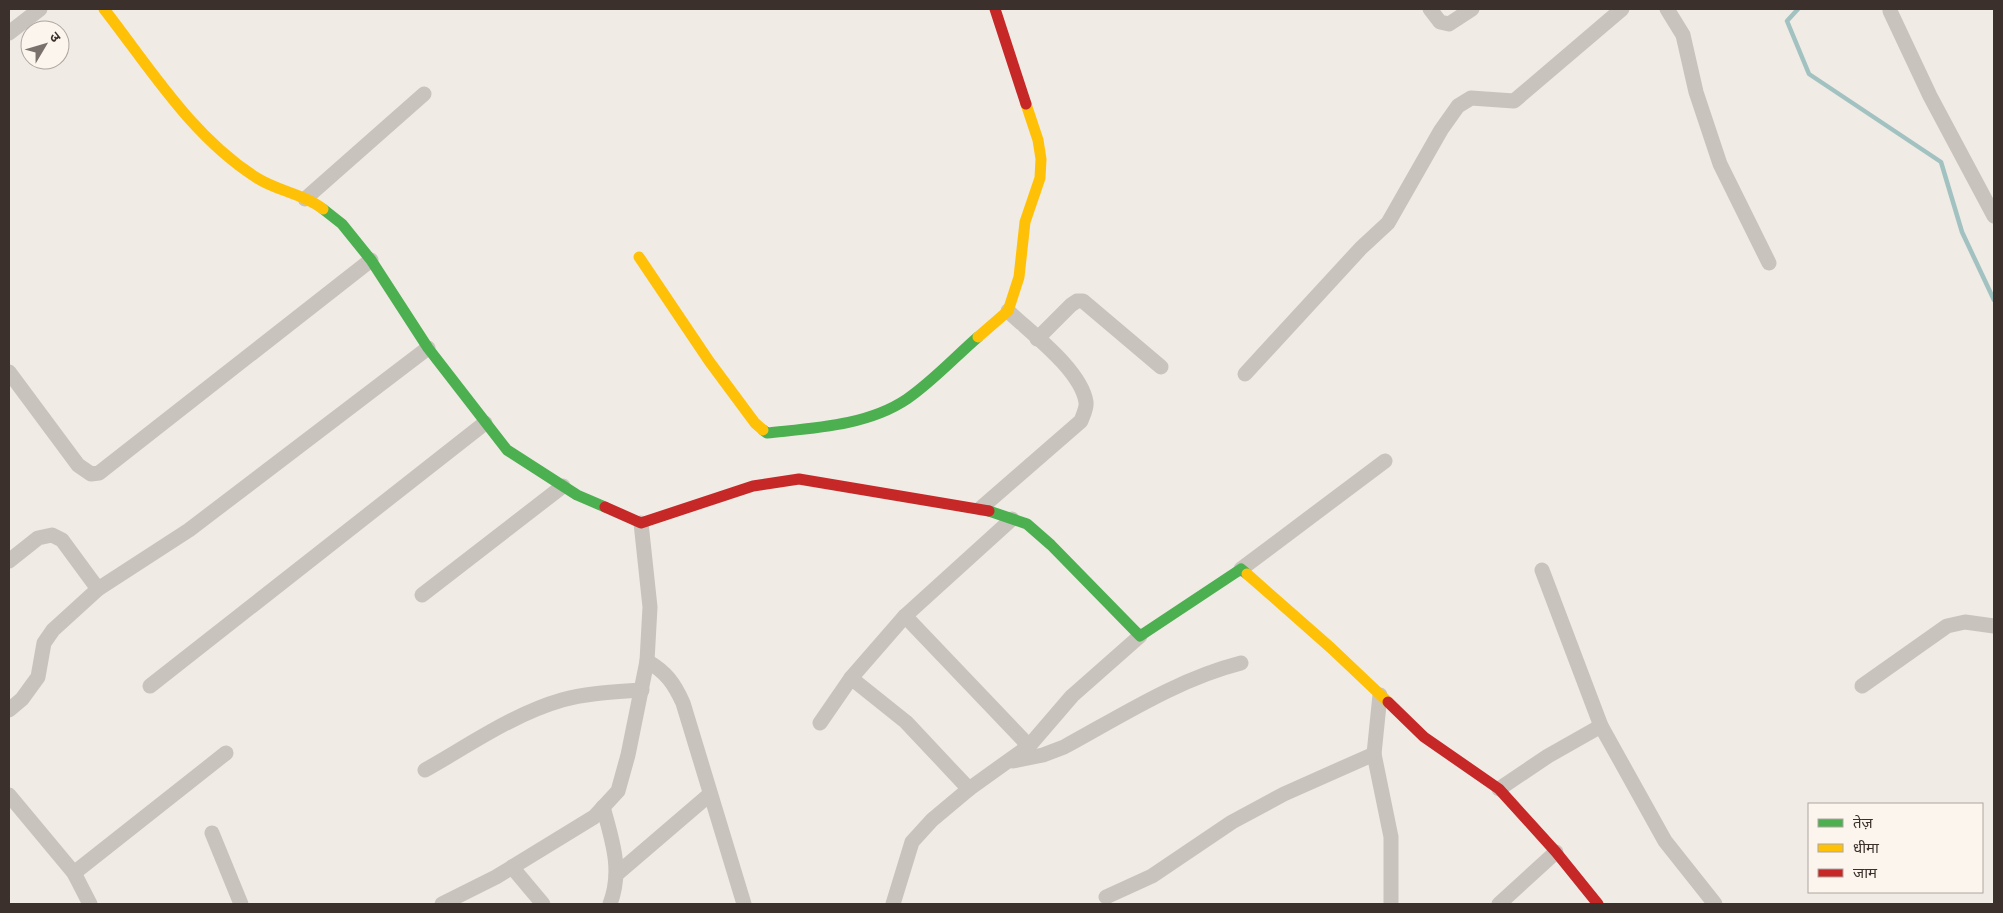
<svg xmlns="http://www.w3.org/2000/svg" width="2003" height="913" viewBox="0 0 2003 913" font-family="'Work Sans','Noto Sans Devanagari',sans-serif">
  <rect width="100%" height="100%" fill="#f0ebe5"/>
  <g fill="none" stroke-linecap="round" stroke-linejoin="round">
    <polyline stroke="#a1c2c1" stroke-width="4.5" points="1798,9 1787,21 1809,74 1941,162 1962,232 1994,300"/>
    <g stroke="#c9c3be" stroke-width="15">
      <polyline points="1430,9 1440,22 1449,24 1472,9"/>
      <polyline points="1667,9 1683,35 1696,92 1720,164 1769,263"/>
      <polyline points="1890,11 1930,96 1994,216"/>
      <polyline points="9,33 40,9"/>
      <polyline points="305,199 424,94"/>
      <polyline points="1037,339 1071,305 1077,301 1083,301 1161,367"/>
      <polyline points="9,372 78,465 91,474 99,473 371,260"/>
      <polyline points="1245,374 1361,248 1388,223 1441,130 1458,106 1471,98 1514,101 1622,9"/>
      <path d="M981 508 1081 421C1083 415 1087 408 1086 402 1081 370 1031 333 1008 311"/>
      <polyline points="9,561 38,538 52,535 62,540 98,589"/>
      <polyline points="1241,569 1385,461"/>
      <polyline points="1542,570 1601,726 1665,841 1715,904"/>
      <polyline points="422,595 563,486"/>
      <polyline points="905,616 1029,746"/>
      <path d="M647 661C666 672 674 683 683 703L744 904"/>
      <polyline points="851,678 906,722 969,789"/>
      <polyline points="150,686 485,423"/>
      <polyline points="1862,686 1947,626 1965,622 1994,626"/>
      <polyline points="1380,695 1374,754 1391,837 1391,904"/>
      <polyline points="9,710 22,699 38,677 44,643 53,630 98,589 189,530 428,348"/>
      <polyline points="820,723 851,678 905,616 1012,519"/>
      <path d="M1013 761 1043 755 1064 747C1121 716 1178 679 1241 663"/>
      <path d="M425 770C468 746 513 714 562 700 587 693 615 692 642 690"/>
      <polyline points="1499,789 1548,756 1601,726"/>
      <polyline points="9,795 74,873 90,904"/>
      <path d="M603 807C612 840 623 870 610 904"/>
      <polyline points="212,833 241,904"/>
      <polyline points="512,867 543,904"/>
      <polyline points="74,873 226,753"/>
      <polyline points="618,873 709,795"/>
      <polyline points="1106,897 1152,876 1232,822 1284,794 1374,754"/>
      <polyline points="442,904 496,877 594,817 618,791 628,755 647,661 650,607 641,523"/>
      <polyline points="893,904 912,842 932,820 969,789 1029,746 1072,696 1140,636"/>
      <polyline points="1499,904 1556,852"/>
    </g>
    <g stroke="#4caf50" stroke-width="11">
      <polyline points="323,209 342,224 371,260 428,348 507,450 577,495 605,507"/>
      <path d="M763 430 767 433C813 428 867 426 907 399 932 382 955 357 978 337"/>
      <polyline points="989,511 1027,524 1051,545 1140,636 1241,569 1247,574"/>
    </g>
    <g stroke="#ffc107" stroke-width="11">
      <path d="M104 9C150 68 192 137 257 178 277 191 304 194 323 209"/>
      <polyline points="639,257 709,361 755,423 763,430"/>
      <polyline points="978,337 1008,311 1019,277 1025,222 1040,178 1041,159 1038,140 1026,104"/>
      <polyline points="1247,574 1331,648 1388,702"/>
    </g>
    <g stroke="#c62828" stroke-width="11">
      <polyline points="995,9 1026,104"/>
      <polyline points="605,507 641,523 753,486 799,479 989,511"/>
      <polyline points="1388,702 1424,737 1499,789 1556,852 1598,904"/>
    </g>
  </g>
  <rect width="2003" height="913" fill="none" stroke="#3b302b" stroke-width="20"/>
  <rect x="1808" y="803" width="175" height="90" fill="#fbf5ee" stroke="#aea6a0"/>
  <rect x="1818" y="819" width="25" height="8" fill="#4caf50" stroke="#aea6a0"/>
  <text x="1853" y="828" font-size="15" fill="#3b302b">तेज़</text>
  <rect x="1818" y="844" width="25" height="8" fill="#ffc107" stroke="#aea6a0"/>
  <text x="1853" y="853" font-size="15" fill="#3b302b">धीमा</text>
  <rect x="1818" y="869" width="25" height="8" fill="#c62828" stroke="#aea6a0"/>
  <text x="1853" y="878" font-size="15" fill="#3b302b">जाम</text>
  <g transform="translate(45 45) rotate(52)"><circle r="24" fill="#fbf5ee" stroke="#aea6a0"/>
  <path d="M0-4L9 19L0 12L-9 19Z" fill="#7a716c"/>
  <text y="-8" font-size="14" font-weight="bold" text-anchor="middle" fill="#3b302b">उ</text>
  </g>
</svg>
